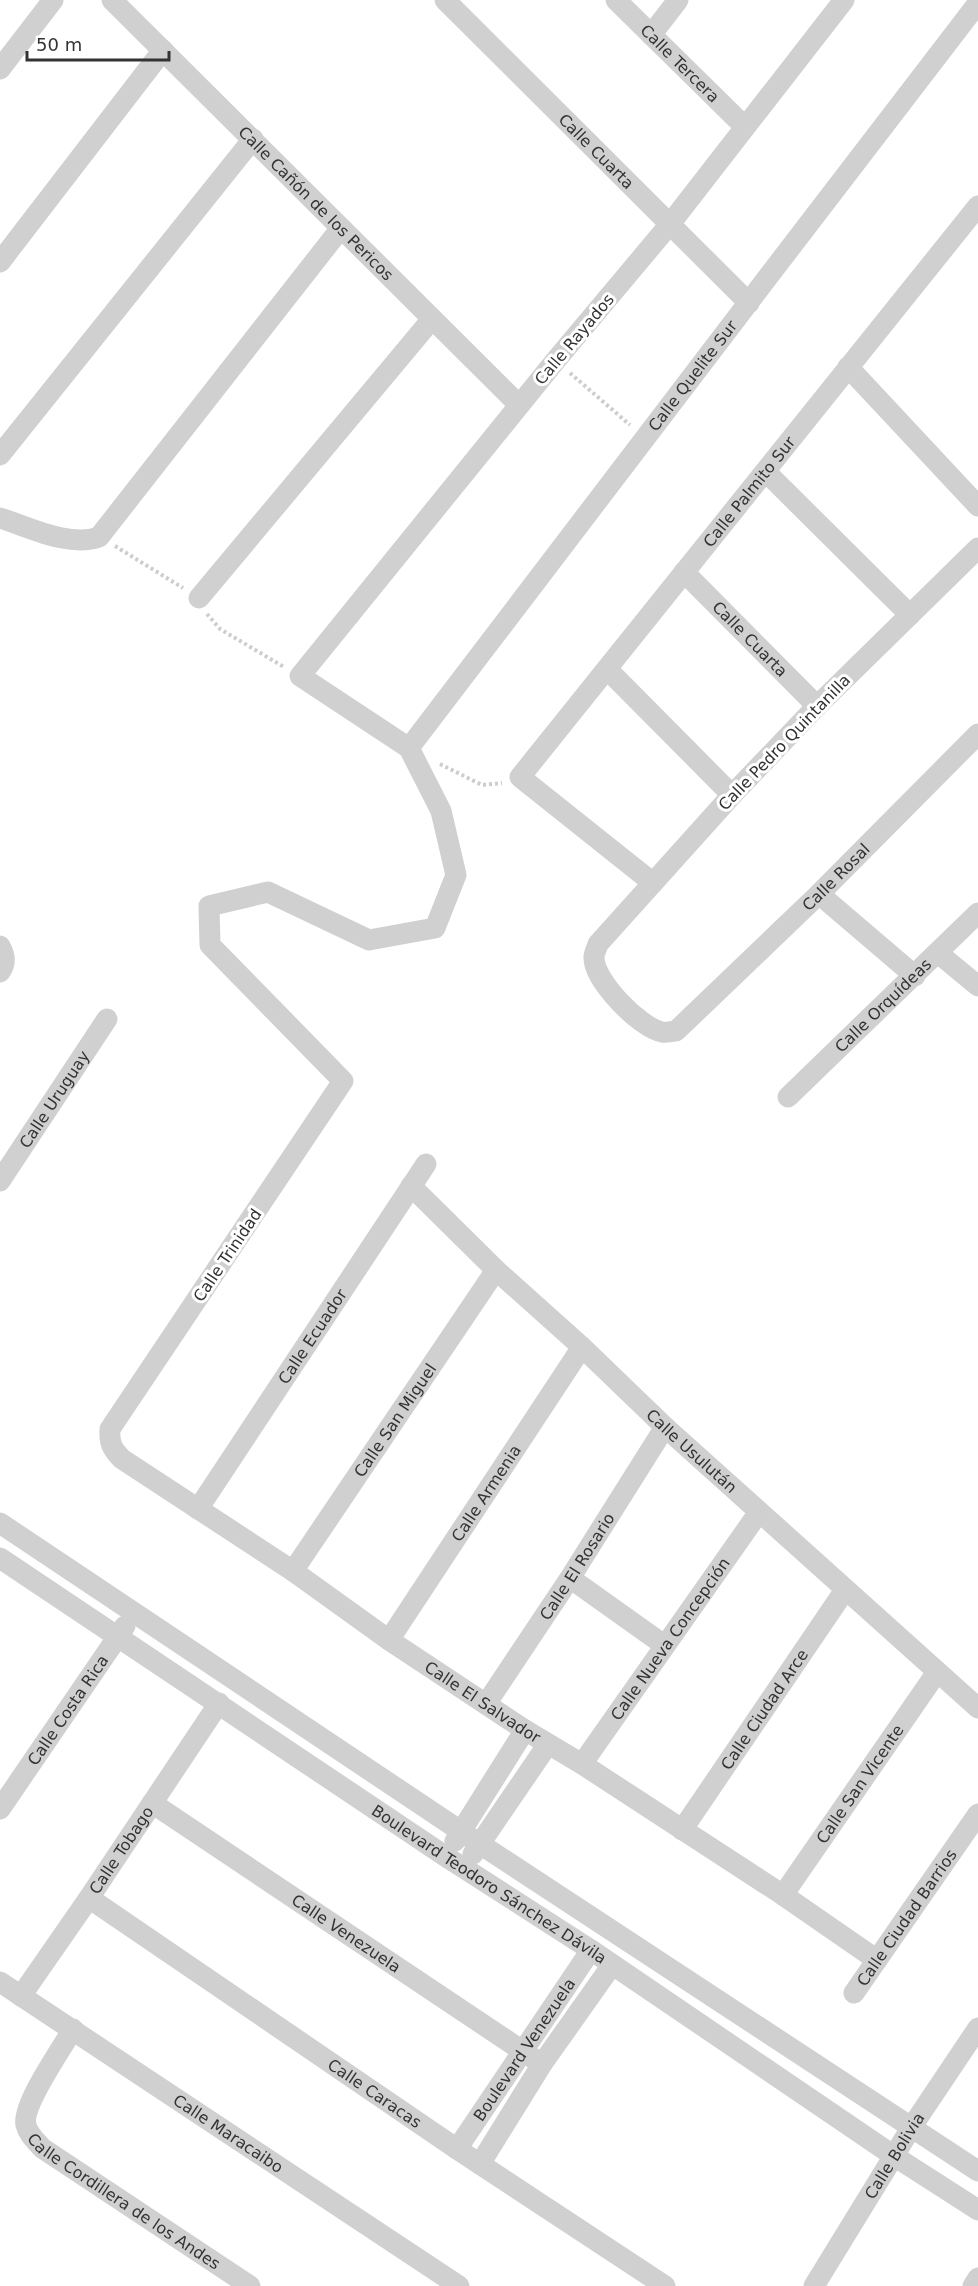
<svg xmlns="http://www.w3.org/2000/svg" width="978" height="2286" viewBox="0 0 978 2286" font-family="'DejaVu Sans',sans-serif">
  <rect width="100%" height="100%" fill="#fff"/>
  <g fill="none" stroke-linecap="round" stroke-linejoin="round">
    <g stroke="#cdcdcd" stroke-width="4" stroke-dasharray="3 3" stroke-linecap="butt">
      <polyline points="570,373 630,425"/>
      <polyline points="115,546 183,588"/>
      <polyline points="207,614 220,629 284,667"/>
      <polyline points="440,764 482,785 502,783"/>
    </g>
    <g stroke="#d0d0d0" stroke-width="21">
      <path id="s1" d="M112 0 519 405"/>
      <path id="s2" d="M445 0 749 303"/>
      <path id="s3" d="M616 0 745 127"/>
      <path id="s4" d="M844 0 670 224 556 360 300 676 409 748 441 811 456 875 435 928 369 940 268 892 209 906 210 945 343 1081 110 1429C109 1443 112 1449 122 1459L293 1571 389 1640 525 1730 582 1764 783 1895 877 1960"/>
      <polyline points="651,35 678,0"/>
      <polyline points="0,69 53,0"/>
      <polyline points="0,262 163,50"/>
      <polyline points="848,367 978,506"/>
      <polyline points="0,455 253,139"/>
      <polyline points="766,472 910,615"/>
      <path d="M0 518C29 527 70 548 99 537L341 228"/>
      <path id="s5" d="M978 548 817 706 732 795 598 944C597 948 594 953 594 957 593 980 640 1028 662 1032 666 1033 672 1031 676 1031L819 894 978 734"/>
      <path id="s6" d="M684 572 817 706"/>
      <polyline points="199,598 432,319"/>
      <polyline points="607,669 732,795"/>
      <path id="s7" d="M409 748C597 499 788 251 978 3"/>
      <path id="s8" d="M653 883 520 777 978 206"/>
      <polyline points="819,894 915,976"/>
      <path d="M0 946C5 955 6 964 0 972"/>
      <polyline points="938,953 978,986"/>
      <path id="s9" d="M788 1097 978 913"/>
      <path id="s10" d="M0 1181 107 1019"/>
      <path id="s11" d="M411 1186 496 1270 582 1347 665 1427 978 1708"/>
      <path id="s12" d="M198 1509 426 1164"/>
      <polyline points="0,1523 480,1844 978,2171"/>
      <path id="s13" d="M0 1558 445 1856 591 1950 894 2156 978 2210"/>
      <path id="s14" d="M293 1571 496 1270"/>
      <polyline points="570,1578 664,1645"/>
      <path id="s15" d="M389 1640 582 1347"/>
      <path id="s16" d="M486 1704 570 1578 665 1427"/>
      <path id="s17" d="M582 1764 759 1512"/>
      <path id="s18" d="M152 1803 542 2064"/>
      <path id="s19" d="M0 1809 125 1626"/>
      <path id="s20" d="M682 1830 845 1590"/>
      <polyline points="455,1841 525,1730"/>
      <polyline points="473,1854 548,1744"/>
      <path id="s21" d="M783 1895 937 1672"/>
      <path id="s22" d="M89 1898 457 2149 665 2286"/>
      <path id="s23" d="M0 1982 459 2286"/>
      <path id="s24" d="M854 1993 978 1814"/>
      <path id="s25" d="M21 1996 89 1898 219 1703"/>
      <path id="s26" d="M73 2029C62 2048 21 2106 26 2125 28 2134 36 2141 42 2148L250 2286"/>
      <path id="s27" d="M457 2149 591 1950"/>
      <polyline points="480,2164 542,2064 612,1965"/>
      <path id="s28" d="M814 2286 911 2128 978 2028"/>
      <polyline points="973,2286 978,2278"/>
    </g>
  </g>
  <g text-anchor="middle" stroke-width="6" stroke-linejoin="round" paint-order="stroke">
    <g font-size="16" fill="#333" stroke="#fff">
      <text dy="6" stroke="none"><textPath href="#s3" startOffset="90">Calle Tercera</textPath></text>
      <text dy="6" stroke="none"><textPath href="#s2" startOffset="214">Calle Cuarta</textPath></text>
      <text dy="6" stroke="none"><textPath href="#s1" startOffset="288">Calle Cañón de los Pericos</textPath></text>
      <text transform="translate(574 339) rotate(-50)" y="6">Calle Rayados</text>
      <text dy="6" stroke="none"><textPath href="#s7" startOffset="468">Calle Quelite Sur</textPath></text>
      <text dy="6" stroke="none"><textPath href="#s8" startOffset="536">Calle Palmito Sur</textPath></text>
      <text dy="6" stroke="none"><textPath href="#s6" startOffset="94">Calle Cuarta</textPath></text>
      <text transform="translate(784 742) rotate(-46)" y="6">Calle Pedro Quintanilla</text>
      <text dy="6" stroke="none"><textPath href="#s5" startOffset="904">Calle Rosal</textPath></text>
      <text dy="6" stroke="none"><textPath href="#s9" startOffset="132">Calle Orquídeas</textPath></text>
      <text dy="6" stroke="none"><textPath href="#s10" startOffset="98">Calle Uruguay</textPath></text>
      <text transform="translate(227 1255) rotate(-56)" y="6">Calle Trinidad</text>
      <text dy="6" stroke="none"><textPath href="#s12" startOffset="207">Calle Ecuador</textPath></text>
      <text dy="6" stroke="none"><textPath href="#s14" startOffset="182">Calle San Miguel</textPath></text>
      <text dy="6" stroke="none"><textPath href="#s11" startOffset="386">Calle Usulután</textPath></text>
      <text dy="6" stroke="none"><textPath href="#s15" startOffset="176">Calle Armenia</textPath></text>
      <text dy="6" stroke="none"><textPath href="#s16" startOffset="165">Calle El Rosario</textPath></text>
      <text dy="6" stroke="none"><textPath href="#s17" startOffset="153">Calle Nueva Concepción</textPath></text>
      <text dy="6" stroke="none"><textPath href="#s4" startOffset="2548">Calle El Salvador</textPath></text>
      <text dy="6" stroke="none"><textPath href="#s19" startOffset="120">Calle Costa Rica</textPath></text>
      <text dy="6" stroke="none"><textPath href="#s20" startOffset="146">Calle Ciudad Arce</textPath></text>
      <text dy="6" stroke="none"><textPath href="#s21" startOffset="135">Calle San Vicente</textPath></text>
      <text dy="6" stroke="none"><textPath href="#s25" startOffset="177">Calle Tobago</textPath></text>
      <text dy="6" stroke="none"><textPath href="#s13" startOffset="588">Boulevard Teodoro Sánchez Dávila</textPath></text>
      <text dy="6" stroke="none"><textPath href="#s24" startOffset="92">Calle Ciudad Barrios</textPath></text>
      <text dy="6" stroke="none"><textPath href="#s18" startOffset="234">Calle Venezuela</textPath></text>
      <text dy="6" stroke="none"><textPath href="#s27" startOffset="120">Boulevard Venezuela</textPath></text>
      <text dy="6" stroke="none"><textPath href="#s22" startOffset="346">Calle Caracas</textPath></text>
      <text dy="6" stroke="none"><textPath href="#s23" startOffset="274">Calle Maracaibo</textPath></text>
      <text dy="6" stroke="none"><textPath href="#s28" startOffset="153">Calle Bolivia</textPath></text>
      <text dy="6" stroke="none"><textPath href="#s26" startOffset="234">Calle Cordillera de los Andes</textPath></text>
    </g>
  </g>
  <path d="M27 51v9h142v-9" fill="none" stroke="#333333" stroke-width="3"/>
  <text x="36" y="51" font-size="18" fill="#333333" stroke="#ffffff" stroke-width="4.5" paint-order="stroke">50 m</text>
</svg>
